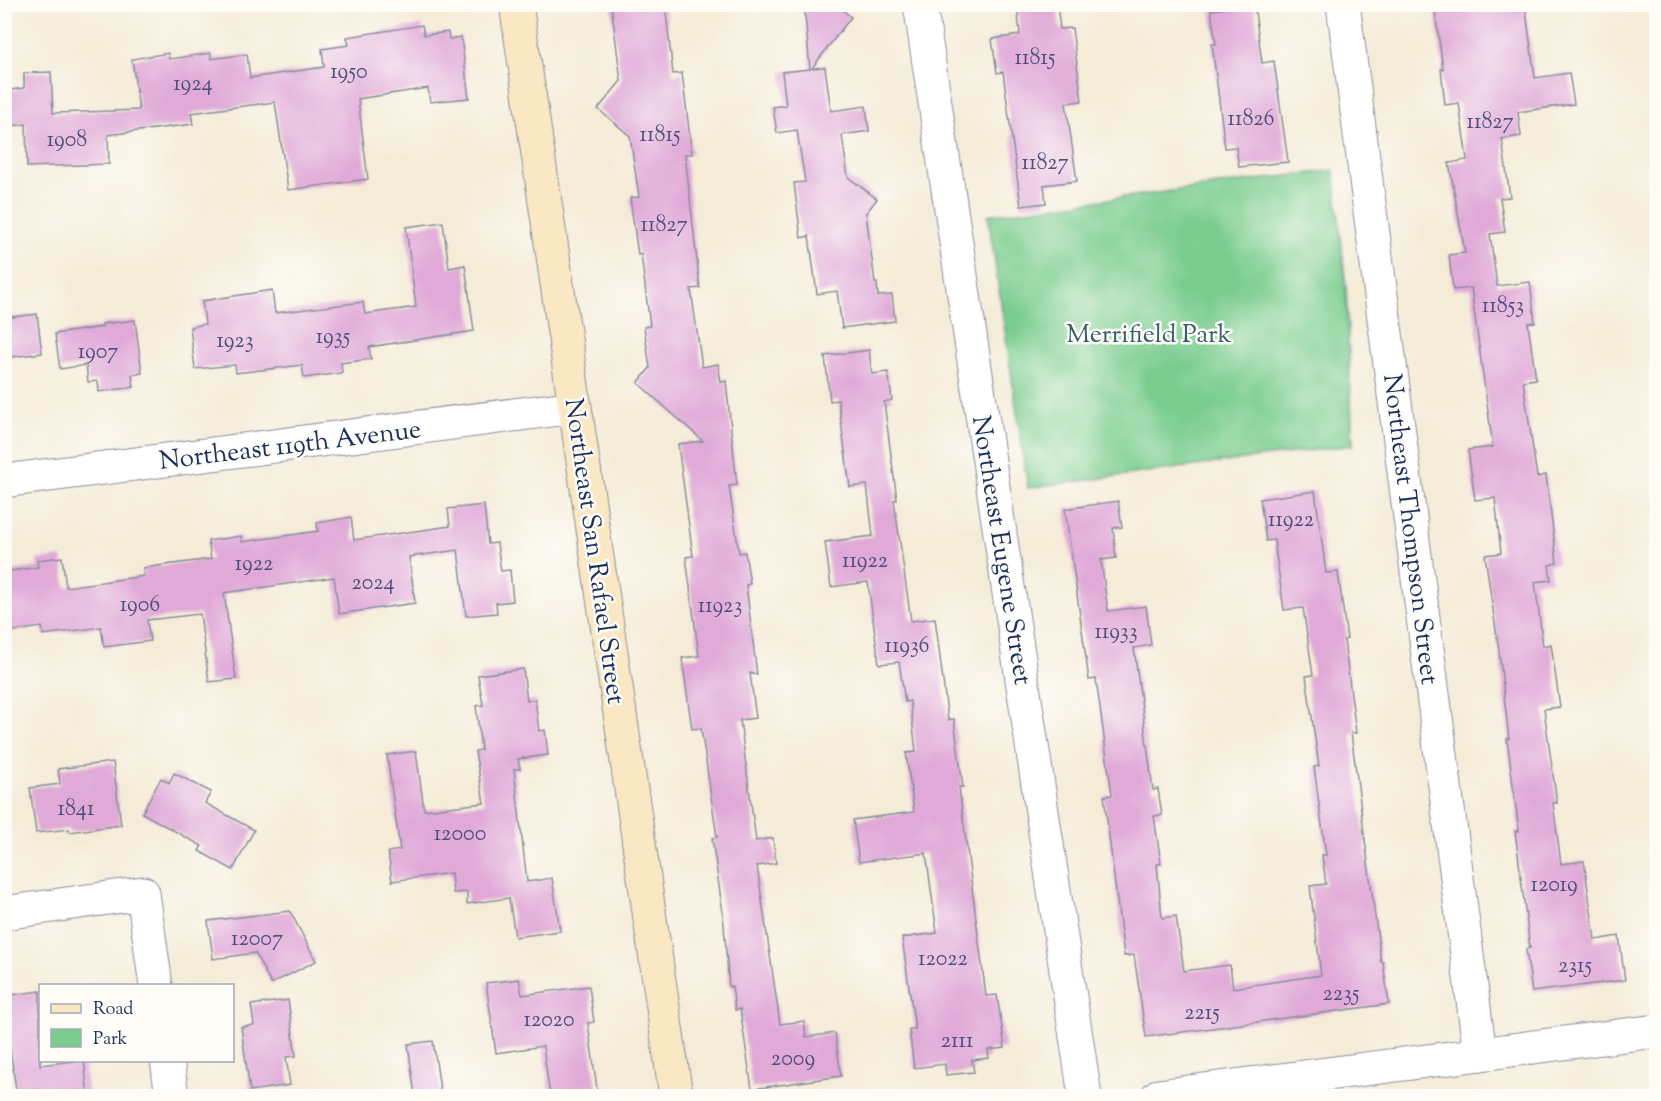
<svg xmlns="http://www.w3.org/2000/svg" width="1661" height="1101" viewBox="0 0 1661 1101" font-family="'Sorts Mill Goudy',serif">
  <rect width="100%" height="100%" fill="#fdfcf7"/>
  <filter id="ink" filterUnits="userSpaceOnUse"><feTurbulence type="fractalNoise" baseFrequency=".0167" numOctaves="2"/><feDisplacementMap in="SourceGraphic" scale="12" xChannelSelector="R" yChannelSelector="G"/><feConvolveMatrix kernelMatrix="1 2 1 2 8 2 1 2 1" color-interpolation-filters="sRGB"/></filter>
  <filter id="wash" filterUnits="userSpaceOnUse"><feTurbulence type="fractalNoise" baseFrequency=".008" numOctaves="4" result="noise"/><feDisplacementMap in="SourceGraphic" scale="24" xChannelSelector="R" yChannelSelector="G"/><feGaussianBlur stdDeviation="1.35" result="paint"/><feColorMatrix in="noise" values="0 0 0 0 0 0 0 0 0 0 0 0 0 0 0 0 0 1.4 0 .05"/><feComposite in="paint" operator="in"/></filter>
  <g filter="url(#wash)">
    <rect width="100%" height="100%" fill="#f5ecd8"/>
    <polygon fill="#7acd8f" stroke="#4a7e76" stroke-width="1.5" points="1334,170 1346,288 1353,445 1028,488 988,215"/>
    <g id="blocks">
      <g fill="#e0a9d8">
        <polygon points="611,4 665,4 673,74 682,73 692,154 685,154 700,288 691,289 702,367 718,364 721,382 726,381 737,485 729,486 739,553 745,552 750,584 746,585 757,675 750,673 756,718 740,720 756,841 773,838 776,863 757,866 780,1024 804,1021 806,1037 835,1033 841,1076 752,1089 740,1009 735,1010 732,986 729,987 723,913 712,838 717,837 701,728 692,729 682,658 699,656 686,557 693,556 678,444 703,441 638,383 650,368 644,327 650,326 641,254 638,255 630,198 639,197 630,136 598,109 621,81"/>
        <polygon points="804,4 835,4 851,17 812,68 825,67 831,111 866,106 869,131 842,135 848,177 877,199 866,213 875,283 877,283 878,296 892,295 895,321 842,328 837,291 817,294 809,236 801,238 794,183 805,182 797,130 777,133 773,107 786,105 782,72 810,69"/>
        <polygon points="1017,4 1057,4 1060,29 1072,28 1082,101 1066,103 1077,181 1044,185 1046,203 1021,206 1003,72 997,73 992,39 1020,35"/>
        <polygon points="1254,4 1262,63 1274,61 1288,162 1239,167 1236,147 1225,148 1212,44 1216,44 1211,10"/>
        <polygon points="1434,4 1525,4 1535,78 1569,73 1574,104 1518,112 1521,136 1502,139 1510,197 1500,198 1505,232 1490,234 1497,286 1530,282 1535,322 1528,323 1536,379 1523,381 1537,477 1546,475 1557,563 1549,565 1551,580 1535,582 1543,646 1551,644 1560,707 1544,709 1557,803 1553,803 1561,864 1584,861 1595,940 1619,936 1625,980 1532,992 1526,949 1530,948 1515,831 1519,831 1507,739 1509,739 1499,651 1485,555 1501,553 1495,498 1475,500 1468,450 1493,447 1471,288 1453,290 1449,255 1465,253 1449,163 1467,160 1459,103 1445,105 1441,69 1443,69"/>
        <polygon points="422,25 424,35 448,32 449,39 461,37 469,98 430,102 428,88 358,99 368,179 288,190 275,102 191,113 193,124 108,135 109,164 27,167 26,124 4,127 4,91 24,88 24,73 51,72 53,113 139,110 132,59 168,53 169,59 211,53 211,59 247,54 250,78 324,67 322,49 349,45 347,37"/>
        <polygon points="443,222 449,268 465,265 474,331 369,347 371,359 341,363 342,373 304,378 302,365 236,373 235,365 195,369 190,327 205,324 202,301 272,290 275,313 363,302 365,314 416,307 406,227"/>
        <polygon points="37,314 42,353 4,358 4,318"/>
        <polygon points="135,320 142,373 132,375 134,387 99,392 98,381 88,382 86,365 60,369 55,334 102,327 102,324"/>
        <polygon points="869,350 872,374 888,372 892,400 884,402 897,500 894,500 911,621 935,618 948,720 954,719 963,787 959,787 986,996 997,995 1005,1048 988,1050 989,1058 972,1060 974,1072 946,1075 945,1064 914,1068 909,1029 915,1029 902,938 937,933 926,853 859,862 853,820 914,812 906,753 916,752 910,701 905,702 899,662 879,664 868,582 831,587 825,542 873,536 867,485 850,487 838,400 830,401 825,356"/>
        <polygon points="1315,491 1326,573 1338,572 1347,639 1344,640 1356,733 1351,733 1381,962 1383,962 1389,1004 1146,1037 1134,955 1124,956 1104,796 1112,795 1096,679 1089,680 1065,509 1118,501 1122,527 1113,528 1116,558 1101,560 1108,611 1146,606 1151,645 1134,648 1153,790 1158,789 1162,815 1154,816 1161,864 1157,864 1162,918 1176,916 1184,971 1230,965 1233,988 1321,975 1310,886 1326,884 1322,855 1326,855 1314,767 1319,766 1306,676 1313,675 1303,608 1284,610 1274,540 1266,541 1260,499"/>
        <polygon points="484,505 488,544 497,543 501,571 510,570 513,601 496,603 497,613 466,616 458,550 409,557 415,603 339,614 334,577 224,593 236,679 209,682 200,614 147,620 150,641 104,647 101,627 43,635 42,627 7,632 4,617 4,572 38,567 37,560 62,557 66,587 144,576 143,568 211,559 208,541 241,536 242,542 318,531 317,523 351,517 354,540 450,526 448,509"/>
        <polygon points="523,669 527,701 535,699 539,731 545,730 548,755 518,759 520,769 514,769 527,882 552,878 560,931 515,937 509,898 467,904 467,892 453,893 451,873 392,881 388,852 400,850 387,755 416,751 424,810 484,803 475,751 481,750 476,706 483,705 478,675"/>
        <polygon points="113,762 121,825 70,832 69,829 36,833 30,788 60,784 58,769"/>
        <polygon points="174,773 211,792 205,803 254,830 233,870 199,851 202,846 142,813 161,778 169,783"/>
        <polygon points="290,911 316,961 271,984 255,953 213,959 208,921"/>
        <polygon points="519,979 522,995 589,986 594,1022 588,1023 598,1096 550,1096 543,1046 496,1053 486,983"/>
        <polygon points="40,991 40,1065 84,1060 88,1096 17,1096 8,1036 4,1037 4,996"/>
        <polygon points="288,1000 296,1056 286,1057 290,1085 250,1091 241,1027 254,1025 251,1005"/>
        <polygon points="433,1041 441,1096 415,1096 408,1044"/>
      </g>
    </g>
  </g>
  <g filter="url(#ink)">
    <use href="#blocks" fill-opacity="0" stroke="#888e9b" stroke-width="1.5"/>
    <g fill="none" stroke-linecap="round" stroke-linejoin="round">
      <defs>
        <g id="street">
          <polyline points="920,4 1085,1096"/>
          <polyline points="1343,4 1480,1054"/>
          <polyline points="4,481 575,407"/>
          <polyline points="4,913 143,893 156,986"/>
          <polyline points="167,1060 172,1096"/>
          <polyline points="1158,1096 1656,1031"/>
        </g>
        <polyline id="secondary" points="516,4 676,1096"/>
      </defs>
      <use href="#street" stroke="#888e9b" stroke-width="35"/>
      <use href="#secondary" stroke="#888e9b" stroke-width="35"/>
      <use href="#street" stroke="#fff" stroke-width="33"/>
      <use href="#secondary" stroke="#fae7c3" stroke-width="33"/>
    </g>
  </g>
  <g text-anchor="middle" stroke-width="5" stroke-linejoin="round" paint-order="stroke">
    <g font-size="22" fill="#4c4e7c">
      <text x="1035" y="64">11815</text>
      <text x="349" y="78">1950</text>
      <text x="193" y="90">1924</text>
      <text x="1251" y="125">11826</text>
      <text x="1490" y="128">11827</text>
      <text x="660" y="141">11815</text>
      <text x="67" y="146">1908</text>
      <text x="1045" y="169">11827</text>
      <text x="664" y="231">11827</text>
      <text x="1503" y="312">11853</text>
      <text x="333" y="343">1935</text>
      <text x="235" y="347">1923</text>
      <text x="98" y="358">1907</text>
      <text x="1291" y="526">11922</text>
      <text x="865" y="567">11922</text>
      <text x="254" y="570">1922</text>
      <text x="373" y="589">2024</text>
      <text x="140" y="611">1906</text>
      <text x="720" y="612">11923</text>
      <text x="1116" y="638">11933</text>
      <text x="907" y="652">11936</text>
      <text x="76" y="815">1841</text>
      <text x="460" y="840">12000</text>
      <text x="1554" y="891">12019</text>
      <text x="257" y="945">12007</text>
      <text x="943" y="965">12022</text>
      <text x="1575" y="972">2315</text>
      <text x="1341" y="1000">2235</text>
      <text x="1202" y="1019">2215</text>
      <text x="549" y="1026">12020</text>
      <text x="957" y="1047">2111</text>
      <text x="793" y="1065">2009</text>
    </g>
    <g font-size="26" fill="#385e6d" stroke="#fdfcf7">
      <text x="1149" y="342">Merrifield Park</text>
    </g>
    <g font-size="26" fill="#1b2f5e" stroke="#fdfcf7">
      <text transform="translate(290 444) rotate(-7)" y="9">Northeast 119th Avenue</text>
      <text transform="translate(1412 529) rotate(83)" y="9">Northeast Thompson Street</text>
      <text transform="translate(1003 550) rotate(81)" y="9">Northeast Eugene Street</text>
      <text transform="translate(596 551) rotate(82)" y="9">Northeast San Rafael Street</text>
    </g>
  </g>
  <rect width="1661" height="1101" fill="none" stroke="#fdfcf7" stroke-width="24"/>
  <rect x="39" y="984" width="195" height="78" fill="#fdfcf7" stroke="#a3aaba" stroke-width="1.5"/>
  <rect x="51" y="1004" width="30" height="9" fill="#fae7c3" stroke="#a3aaba" stroke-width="1.5"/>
  <text x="93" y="1014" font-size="18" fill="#1b2f5e">Road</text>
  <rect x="51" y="1029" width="30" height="18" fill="#7acd8f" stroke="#a3aaba" stroke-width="1.5"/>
  <text x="93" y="1044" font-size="18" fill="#1b2f5e">Park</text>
</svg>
